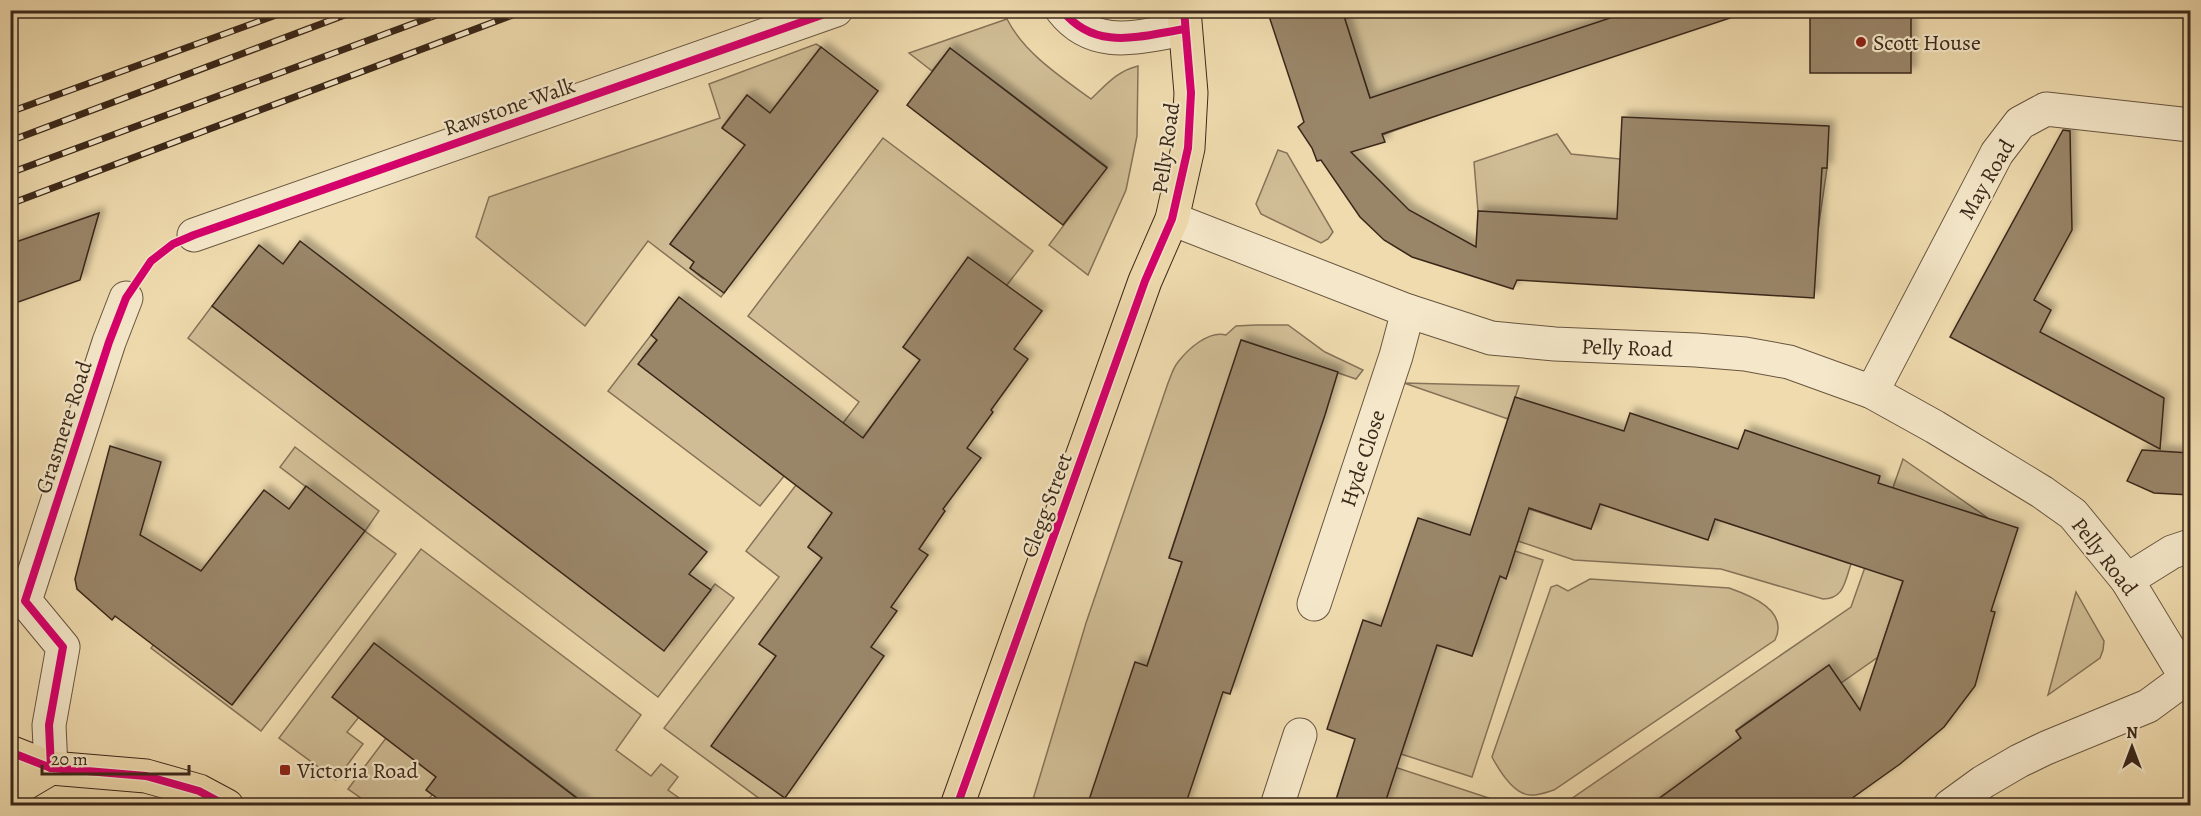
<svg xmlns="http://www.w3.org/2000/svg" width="2201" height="816" viewBox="0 0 2201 816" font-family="Alegreya,serif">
  <defs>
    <filter id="shadow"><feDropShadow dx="5.5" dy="-5.5" stdDeviation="3" flood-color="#0004"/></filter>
  </defs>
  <rect width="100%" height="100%" fill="#efdbae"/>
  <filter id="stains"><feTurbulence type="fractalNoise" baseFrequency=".00333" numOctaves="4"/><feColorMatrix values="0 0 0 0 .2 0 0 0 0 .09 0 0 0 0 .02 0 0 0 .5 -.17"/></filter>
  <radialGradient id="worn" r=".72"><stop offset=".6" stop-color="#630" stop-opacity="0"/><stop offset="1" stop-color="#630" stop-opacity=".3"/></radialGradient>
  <g fill="#d0bd95" stroke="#867258" stroke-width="1.5">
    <polygon points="1368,10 1634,11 1427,79 1438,115 1382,135 1345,19"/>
    <path d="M1007 19C1024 53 1061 77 1091 99 1106 85 1117 71 1138 66L1137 136 1126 190 1088 275 1049 245 1107 167 950 48 932 71 909 53Z"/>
    <polygon points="816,44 821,47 770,113 747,95 722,127 745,145 670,244 694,262 690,268 703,279 708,273 727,289 721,297 648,241 585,326 476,237 489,197 720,118 709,84"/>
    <polygon points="1557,134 1571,154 1620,159 1827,168 1818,230 1478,211 1474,162"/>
    <polygon points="883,138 1033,251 1007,285 903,347 920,360 856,447 872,459 808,547 822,558 759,644 776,656 712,745 794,805 768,805 664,728 779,577 746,551 859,402 748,316"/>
    <polygon points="1278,150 1287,153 1333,232 1328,239 1321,243 1261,214 1256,204"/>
    <polygon points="212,306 664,650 715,584 734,598 658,697 188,338"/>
    <path d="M1256 325H1288L1325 352 1363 370 1356 379 1242 340 1169 557 1182 562 1147 666 1087 805 1031 806 1086 623 1168 383C1171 376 1173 368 1178 362 1188 349 1209 330 1226 335L1236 326Z"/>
    <polygon points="651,335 657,340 639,363 785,475 760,506 608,391"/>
    <polygon points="1404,383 1519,386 1508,419"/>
    <polygon points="295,447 379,511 365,531 396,554 261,731 151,648 165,630 173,660 233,704 364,531 280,467"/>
    <polygon points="1903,459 1988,518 1929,500 1878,657 1841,683 1829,665 1736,730 1742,740 1649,805 1557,806 1565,803 1851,607"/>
    <path d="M1510 503 1591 529 1600 504 1715 519 1851 564C1845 581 1844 599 1823 599L1721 569 1574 560 1474 526Z"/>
    <polygon points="421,549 641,715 616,750 651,776 661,764 678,777 668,790 689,805 587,805 374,643 333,697 359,717 347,732 363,744 336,780 279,738"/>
    <polygon points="1515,551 1543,560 1472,777 1401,754 1437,645 1472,656 1499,576 1506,578"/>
    <path d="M1590 579 1729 588C1752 596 1789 611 1775 640L1554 790C1547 792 1537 796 1530 795 1513 794 1499 770 1492 757L1551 587 1557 585 1568 591Z"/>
    <polygon points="2076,592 2104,641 2103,650 2100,658 2048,695"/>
    <polygon points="386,738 436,777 432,795 424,805 371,805 348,789"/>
    <polygon points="1352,753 1510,805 1409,805 1341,784"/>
  </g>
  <g fill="#998567" stroke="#3b281a" stroke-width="1.5" filter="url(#shadow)">
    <polygon points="1267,10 1342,10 1370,98 1634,10 1729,10 1730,18 1382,134 1385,142 1351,152 1409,210 1476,247 1478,211 1617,219 1622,117 1829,126 1827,168 1822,168 1814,298 1517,280 1513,289 1412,257 1384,240 1360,217 1321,160 1317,161 1312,148 1298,127 1304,122"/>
    <rect x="1810" y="10" width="101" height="63"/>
    <polygon points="821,47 878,91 724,293 690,268 694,262 670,244 745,145 722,128 747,95 770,113"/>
    <polygon points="950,48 1107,168 1063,225 907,105"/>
    <polygon points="2063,130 2070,131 2072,230 2034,300 2051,310 2040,332 2164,398 2160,449 1950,337"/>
    <polygon points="99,213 80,280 10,305 10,244"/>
    <polygon points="300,241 707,552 689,574 711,590 664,651 212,306 259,245 283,264"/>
    <polygon points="968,257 1042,311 1014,349 1028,359 991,410 993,412 967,448 981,458 943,509 945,511 919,549 928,555 891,607 897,611 871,647 884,656 785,798 711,746 776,656 759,644 822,558 808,547 832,513 638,364 657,340 651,335 679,297 863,438 920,360 903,347"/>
    <polygon points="1241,340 1338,372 1325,415 1230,694 1223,692 1185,806 1087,806 1135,662 1147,666 1182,562 1169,558"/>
    <polygon points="1515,397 1624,431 1630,413 1738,449 1745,430 1880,476 1878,483 2018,528 1991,611 1995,612 1975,686 1944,727 1900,764 1841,806 1649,806 1741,738 1736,731 1829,665 1860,710 1903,581 1715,519 1708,540 1600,504 1591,529 1529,508 1506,579 1500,576 1472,656 1437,645 1384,806 1334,806 1355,739 1327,729 1363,620 1381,626 1418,518 1470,535"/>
    <polygon points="110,446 161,462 140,535 201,571 264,490 289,509 306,486 365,531 232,705 115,616 112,620 77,589 75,579"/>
    <polygon points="2142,450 2190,453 2190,495 2154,493 2127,481"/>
    <polygon points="374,643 447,699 587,806 448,806 426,790 436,777 332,697"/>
  </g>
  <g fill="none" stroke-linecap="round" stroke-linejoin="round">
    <defs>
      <g id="minor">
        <path d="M1062 10C1095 52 1140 36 1185 29"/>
        <polyline points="1172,219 1408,311 1491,338 1555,344 1696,350 1745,354 1789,362 1872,392 1935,427 2042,492 2073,514 2127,580 2190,684"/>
        <polyline points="194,235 836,10"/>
        <polyline points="1872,392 1997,153 2020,123 2046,109 2190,125"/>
        <polyline points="2127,580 2172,552 2190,546"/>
        <polyline points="1314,604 1396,356 1408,311"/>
        <polyline points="51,768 49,725 63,647 25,601 109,342 126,298"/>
        <polyline points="1277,806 1300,735"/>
        <polyline points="1950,806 1983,782 2019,761 2046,748 2148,706 2186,678"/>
      </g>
      <g id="major">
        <polyline points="10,752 51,768 146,776 199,791 227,806"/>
        <polyline points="10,789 19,787 51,768"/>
        <polyline points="957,806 1145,281 1172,219 1188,148 1191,93 1184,10"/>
      </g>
    </defs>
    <use href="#minor" stroke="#68553f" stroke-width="35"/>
    <use href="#major" stroke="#3b281a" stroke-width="35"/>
    <use href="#minor" stroke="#f5e8ca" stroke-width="33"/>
    <use href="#major" stroke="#efdbae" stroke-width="33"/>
    <defs>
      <g id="rail">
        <polyline points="10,112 290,10"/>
        <polyline points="10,141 358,10"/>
        <polyline points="10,173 450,10"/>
        <polyline points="10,204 526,10"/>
      </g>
    </defs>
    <use href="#rail" stroke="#3b281a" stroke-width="7"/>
    <use href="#rail" stroke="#f5e8ca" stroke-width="4.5" stroke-dasharray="14" stroke-linecap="butt"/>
    <defs>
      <g id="cycleway">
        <path d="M1062 10C1095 52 1140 36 1185 29"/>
        <polyline points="10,752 51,768 146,776 199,791 227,806"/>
        <polyline points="51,768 49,725 63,647 25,601 109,342 126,298 151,261 173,244 194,235 836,10"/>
        <polyline points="957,806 1145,281 1172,219 1188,148 1191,93 1184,10"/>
      </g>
    </defs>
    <use href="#cycleway" stroke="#f5e8ca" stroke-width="11"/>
    <use href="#cycleway" stroke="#d6006c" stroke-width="8"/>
  </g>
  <g fill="#8f2418" stroke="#f5e8ca" stroke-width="2">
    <circle cx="1861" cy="42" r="6"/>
    <rect x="279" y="764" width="12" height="12" rx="3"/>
  </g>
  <g text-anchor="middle" stroke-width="4.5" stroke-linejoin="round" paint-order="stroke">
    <g font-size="22" fill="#3b281a" stroke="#f5e8ca" text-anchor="start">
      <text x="1873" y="50">Scott House</text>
      <text x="297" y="778">Victoria Road</text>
    </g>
    <g font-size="22" fill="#3b281a" stroke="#f5e8ca">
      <text transform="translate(509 106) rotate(-19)" y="8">Rawstone Walk</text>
      <text transform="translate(1165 148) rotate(-82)" y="8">Pelly Road</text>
      <text transform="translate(1986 179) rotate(-60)" y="8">May Road</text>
      <text transform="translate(1627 347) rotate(2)" y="8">Pelly Road</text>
      <text transform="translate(63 427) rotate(-72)" y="8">Grasmere Road</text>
      <text transform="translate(1362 458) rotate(-72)" y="8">Hyde Close</text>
      <text transform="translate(1046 505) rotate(-70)" y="8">Clegg Street</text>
      <text transform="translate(2105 556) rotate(52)" y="8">Pelly Road</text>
    </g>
  </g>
  <rect width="2201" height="816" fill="none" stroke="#efdbae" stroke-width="36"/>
  <rect x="12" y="12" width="2177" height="792" fill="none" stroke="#3b281a" stroke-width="3"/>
  <rect x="18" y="18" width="2165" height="780" fill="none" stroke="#3b281a" stroke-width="1.5"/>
  <g transform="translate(2132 747)" stroke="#f5e8ca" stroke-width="4.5" paint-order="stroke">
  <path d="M0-4.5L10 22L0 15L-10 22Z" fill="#3b281a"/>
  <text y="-9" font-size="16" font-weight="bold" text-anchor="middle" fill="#3b281a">N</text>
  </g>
  <path d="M42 765v9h147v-9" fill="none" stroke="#3b281a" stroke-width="3"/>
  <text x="51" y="765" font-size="18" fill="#3b281a" stroke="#f5e8ca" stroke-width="4.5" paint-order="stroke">20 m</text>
  <rect width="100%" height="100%" filter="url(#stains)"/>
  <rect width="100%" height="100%" fill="url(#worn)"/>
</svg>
